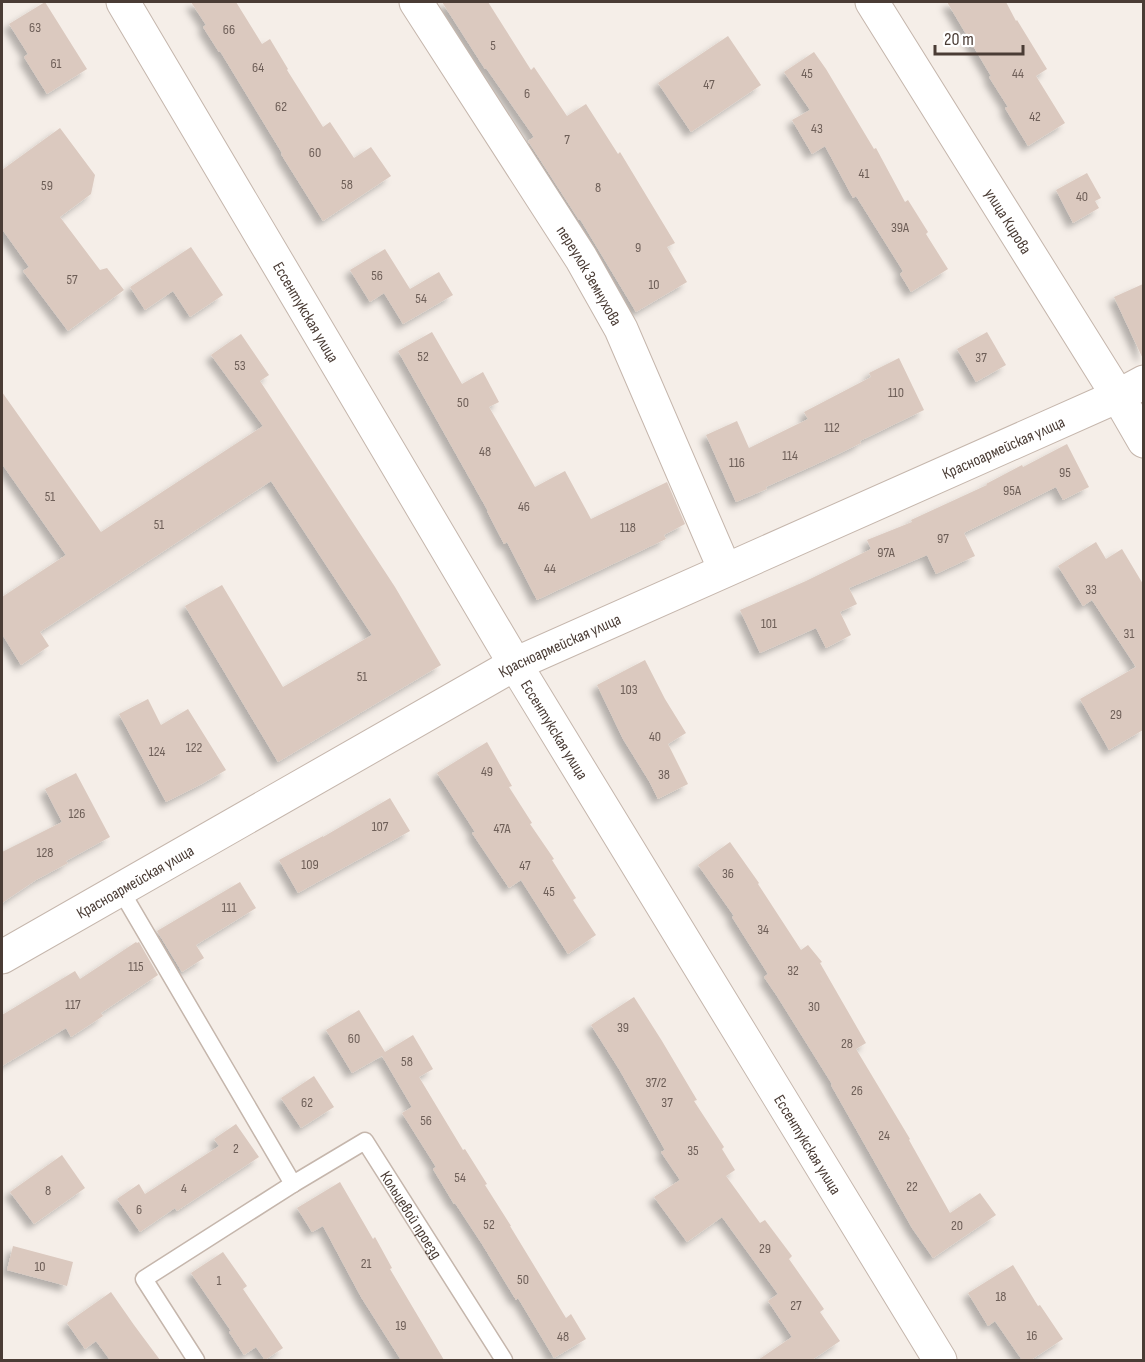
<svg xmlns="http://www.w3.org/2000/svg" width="1145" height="1362" viewBox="0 0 1145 1362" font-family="'Sofia Sans Condensed',sans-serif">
  <defs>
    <filter id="shadow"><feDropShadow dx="-5.5" dy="5.5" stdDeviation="3" flood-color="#0004"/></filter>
  </defs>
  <rect width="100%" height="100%" fill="#f5eee8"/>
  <g fill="#dbc9bf" filter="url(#shadow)">
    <polygon points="45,2 87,69 47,94 24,57 28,54 9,24"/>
    <polygon points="191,2 236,2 262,44 270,39 288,69 287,70 323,127 330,122 354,158 371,147 391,176 323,221 281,154 282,153 220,51 219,52 203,27 206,25"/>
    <polygon points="442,2 488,2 531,70 534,67 567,116 586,104 618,154 620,152 675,243 667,247 687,282 636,312 580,219 579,220 528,141 534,137 486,68 485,69"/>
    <polygon points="947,2 1006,2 1016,21 1017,20 1047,69 1036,76 1065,123 1028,146 1005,108 1008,107 989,77 991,76"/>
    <polygon points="728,36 761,85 691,132 658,83"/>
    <polygon points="814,52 826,69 874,149 876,148 905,202 908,200 928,232 926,234 948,269 911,292 900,274 903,271 856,196 853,198 825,146 812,154 792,120 810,110 784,72"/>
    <polygon points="60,128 95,175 91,194 60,217 100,270 107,268 124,290 68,331 23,271 29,267 2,229 2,170"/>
    <polygon points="1087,173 1101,198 1095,201 1099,208 1073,223 1056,190"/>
    <polygon points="191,247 223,295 190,317 173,291 145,310 130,287"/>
    <polygon points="385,249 410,289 439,272 453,295 403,324 384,293 370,302 350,270"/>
    <polygon points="1143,284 1143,359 1114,297"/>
    <polygon points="432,332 462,384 483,372 499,402 489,407 535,487 565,471 591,519 667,482 685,524 664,535 666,539 537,600 507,542 504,544 487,511 488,511 398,351"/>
    <polygon points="987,332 1006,365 976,382 957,349"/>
    <polygon points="241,334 269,375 260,381 395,587 441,665 278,762 185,606 222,585 283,687 372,635 271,481 40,632 49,646 21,665 2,634 2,597 66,555 2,464 2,392 101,532 263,426 211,355"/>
    <polygon points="899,358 924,410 860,441 861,443 828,459 766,487 767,489 736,502 706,435 737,421 749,448 808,419 804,412 871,377 869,373"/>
    <polygon points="1067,444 1089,487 1063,500 1056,487 964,533 975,556 936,574 927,555 849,588 857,604 840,612 851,635 826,648 816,628 760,653 740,610 806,581 871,549 867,540 912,522 911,520 987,485 986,484 1022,465 1023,467"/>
    <polygon points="1096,542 1106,559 1122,549 1143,584 1143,730 1109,750 1080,699 1136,667 1092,600 1083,606 1058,566"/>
    <polygon points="645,660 665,699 686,733 668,744 688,784 658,799 649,781 623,739 597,685"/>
    <polygon points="148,699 161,725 188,709 226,770 200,785 166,802 119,714"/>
    <polygon points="487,742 512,786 509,787 532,823 530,824 554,859 552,860 576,898 573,900 596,935 568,954 521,880 509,888 472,833 475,832 437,773"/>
    <polygon points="76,773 110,837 66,861 68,863 36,880 2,903 2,852 62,822 45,789"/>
    <polygon points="390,798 410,831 298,893 279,860 323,836 323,837"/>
    <polygon points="730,842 759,883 758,884 801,950 808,945 822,962 820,963 866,1043 856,1049 910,1139 909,1140 950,1213 980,1193 996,1215 933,1258 912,1228 831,1085 832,1084 777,996 764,977 768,974 732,917 734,916 698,865"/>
    <polygon points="240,882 256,908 196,945 204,958 182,972 157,931"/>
    <polygon points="136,942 137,943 139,942 158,975 101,1013 103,1016 71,1037 66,1028 2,1066 2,1015 75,971 80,979"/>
    <polygon points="634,997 662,1041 697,1100 694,1101 724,1147 722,1149 735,1170 726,1176 760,1223 765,1220 792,1256 789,1259 824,1309 820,1312 840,1341 812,1360 758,1360 792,1337 768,1301 778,1294 722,1217 687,1242 654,1197 680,1180 661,1152 665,1150 619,1069 591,1025"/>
    <polygon points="359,1010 385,1052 413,1035 433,1069 419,1077 463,1150 465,1149 487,1184 485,1185 511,1226 510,1226 566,1318 571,1314 586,1339 554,1358 518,1298 516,1300 482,1244 455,1203 454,1204 433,1169 436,1167 402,1113 412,1107 382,1056 352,1073 326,1030"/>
    <polygon points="314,1076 334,1107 301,1128 281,1098"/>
    <polygon points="236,1124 259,1157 177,1211 175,1208 140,1232 117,1199 139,1184 145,1194 219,1146 214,1139"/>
    <polygon points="62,1155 85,1188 34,1224 10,1192"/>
    <polygon points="340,1182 373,1239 375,1237 392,1268 390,1269 444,1360 401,1360 361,1297 323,1226 312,1232 297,1208"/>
    <polygon points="13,1246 73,1262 67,1286 7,1270"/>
    <polygon points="223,1252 247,1286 243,1289 283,1348 265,1360 256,1347 244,1355 229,1332 231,1331 191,1273"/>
    <polygon points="1013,1265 1038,1306 1040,1305 1063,1339 1031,1360 1022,1360 995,1321 988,1326 968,1293"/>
    <polygon points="111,1292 134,1325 160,1360 110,1360 96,1341 85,1349 67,1323"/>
  </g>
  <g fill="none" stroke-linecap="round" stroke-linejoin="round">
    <defs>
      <g id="service">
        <polyline points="120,889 293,1184"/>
        <path id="s1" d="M196 1360 144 1279 293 1184 365 1141 504 1360"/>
      </g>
      <g id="minor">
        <path id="s2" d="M123 2 515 664 940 1360"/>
        <path id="s3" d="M416 2 581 258 621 329 725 570"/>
        <path id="s4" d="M872 2 1118 396 1144 441"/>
      </g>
      <g id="tertiary">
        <path id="s5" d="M2 957 515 664 1118 396 1144 382"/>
      </g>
    </defs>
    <use href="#service" stroke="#c5b6ac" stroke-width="19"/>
    <use href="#minor" stroke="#c5b6ac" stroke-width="35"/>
    <use href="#tertiary" stroke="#c5b6ac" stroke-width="35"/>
    <use href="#service" stroke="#fff" stroke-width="16"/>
    <use href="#minor" stroke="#fff" stroke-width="33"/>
    <use href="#tertiary" stroke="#fff" stroke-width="33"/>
  </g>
  <g text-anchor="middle" stroke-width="4.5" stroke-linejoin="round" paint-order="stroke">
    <g font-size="14" fill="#6e5f58">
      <text x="35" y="32">63</text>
      <text x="229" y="34">66</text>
      <text x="493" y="50">5</text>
      <text x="56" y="68">61</text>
      <text x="258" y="72">64</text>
      <text x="807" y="78">45</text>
      <text x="1018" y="78">44</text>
      <text x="709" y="89">47</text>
      <text x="527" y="98">6</text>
      <text x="281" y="111">62</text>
      <text x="1035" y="121">42</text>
      <text x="817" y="133">43</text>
      <text x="567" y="144">7</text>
      <text x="315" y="157">60</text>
      <text x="864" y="178">41</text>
      <text x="347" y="189">58</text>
      <text x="47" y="190">59</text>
      <text x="598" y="192">8</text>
      <text x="1082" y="201">40</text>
      <text x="900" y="232">39А</text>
      <text x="638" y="252">9</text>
      <text x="377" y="280">56</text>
      <text x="72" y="284">57</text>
      <text x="654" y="289">10</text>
      <text x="421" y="303">54</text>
      <text x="423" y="361">52</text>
      <text x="981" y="362">37</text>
      <text x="240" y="370">53</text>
      <text x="896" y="397">110</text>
      <text x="463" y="407">50</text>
      <text x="832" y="432">112</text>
      <text x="485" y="456">48</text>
      <text x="790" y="460">114</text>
      <text x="737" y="467">116</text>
      <text x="1065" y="477">95</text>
      <text x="1012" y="495">95А</text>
      <text x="50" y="501">51</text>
      <text x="524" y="511">46</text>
      <text x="159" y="529">51</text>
      <text x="628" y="532">118</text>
      <text x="943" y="543">97</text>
      <text x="886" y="557">97А</text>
      <text x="550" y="573">44</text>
      <text x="1091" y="594">33</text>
      <text x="769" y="628">101</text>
      <text x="1129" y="638">31</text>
      <text x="362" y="681">51</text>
      <text x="629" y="694">103</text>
      <text x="1116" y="719">29</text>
      <text x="655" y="741">40</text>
      <text x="194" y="752">122</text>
      <text x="157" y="756">124</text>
      <text x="487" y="776">49</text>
      <text x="664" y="779">38</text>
      <text x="77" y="818">126</text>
      <text x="380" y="831">107</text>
      <text x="502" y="833">47А</text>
      <text x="45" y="857">128</text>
      <text x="310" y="869">109</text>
      <text x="525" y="870">47</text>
      <text x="728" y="878">36</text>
      <text x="549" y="896">45</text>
      <text x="229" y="912">111</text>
      <text x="763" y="934">34</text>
      <text x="136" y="971">115</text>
      <text x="793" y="975">32</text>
      <text x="73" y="1009">117</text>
      <text x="814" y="1011">30</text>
      <text x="623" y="1032">39</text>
      <text x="354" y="1043">60</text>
      <text x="847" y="1048">28</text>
      <text x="407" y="1066">58</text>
      <text x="656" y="1087">37/2</text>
      <text x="857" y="1095">26</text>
      <text x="307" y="1107">62</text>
      <text x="667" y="1107">37</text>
      <text x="426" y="1125">56</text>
      <text x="884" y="1140">24</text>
      <text x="236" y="1153">2</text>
      <text x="693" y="1155">35</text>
      <text x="460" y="1182">54</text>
      <text x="912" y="1191">22</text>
      <text x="184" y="1193">4</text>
      <text x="48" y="1195">8</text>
      <text x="139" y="1214">6</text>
      <text x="489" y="1229">52</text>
      <text x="957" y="1230">20</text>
      <text x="765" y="1253">29</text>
      <text x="366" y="1268">21</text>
      <text x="40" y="1271">10</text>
      <text x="523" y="1284">50</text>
      <text x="219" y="1285">1</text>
      <text x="1001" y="1301">18</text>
      <text x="796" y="1310">27</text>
      <text x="401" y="1330">19</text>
      <text x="1032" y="1340">16</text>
      <text x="563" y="1341">48</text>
    </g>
    <g font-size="16" fill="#4a3c35" stroke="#fff">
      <text dy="6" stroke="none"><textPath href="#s4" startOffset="258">улица Кирова</textPath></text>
      <text dy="6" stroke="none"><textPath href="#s3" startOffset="324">переулок Земнухова</textPath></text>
      <text dy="6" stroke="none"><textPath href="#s2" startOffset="360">Ессентукская улица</textPath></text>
      <text dy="6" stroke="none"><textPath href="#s5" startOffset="1125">Красноармейская улица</textPath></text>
      <text dy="6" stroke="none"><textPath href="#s5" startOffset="639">Красноармейская улица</textPath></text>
      <text dy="6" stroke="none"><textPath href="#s2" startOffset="846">Ессентукская улица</textPath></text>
      <text dy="6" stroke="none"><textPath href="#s5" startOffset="153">Красноармейская улица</textPath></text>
      <text dy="6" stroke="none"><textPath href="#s2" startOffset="1332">Ессентукская улица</textPath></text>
      <text dy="6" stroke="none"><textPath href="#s1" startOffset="444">Кольцевой проезд</textPath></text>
    </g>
  </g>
  <rect width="1145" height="1362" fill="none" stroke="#4a3c35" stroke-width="6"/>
  <path d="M935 45v9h88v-9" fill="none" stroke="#4a3c35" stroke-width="3"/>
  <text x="944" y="45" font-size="18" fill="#4a3c35" stroke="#ffffff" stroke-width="4.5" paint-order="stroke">20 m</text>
</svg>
